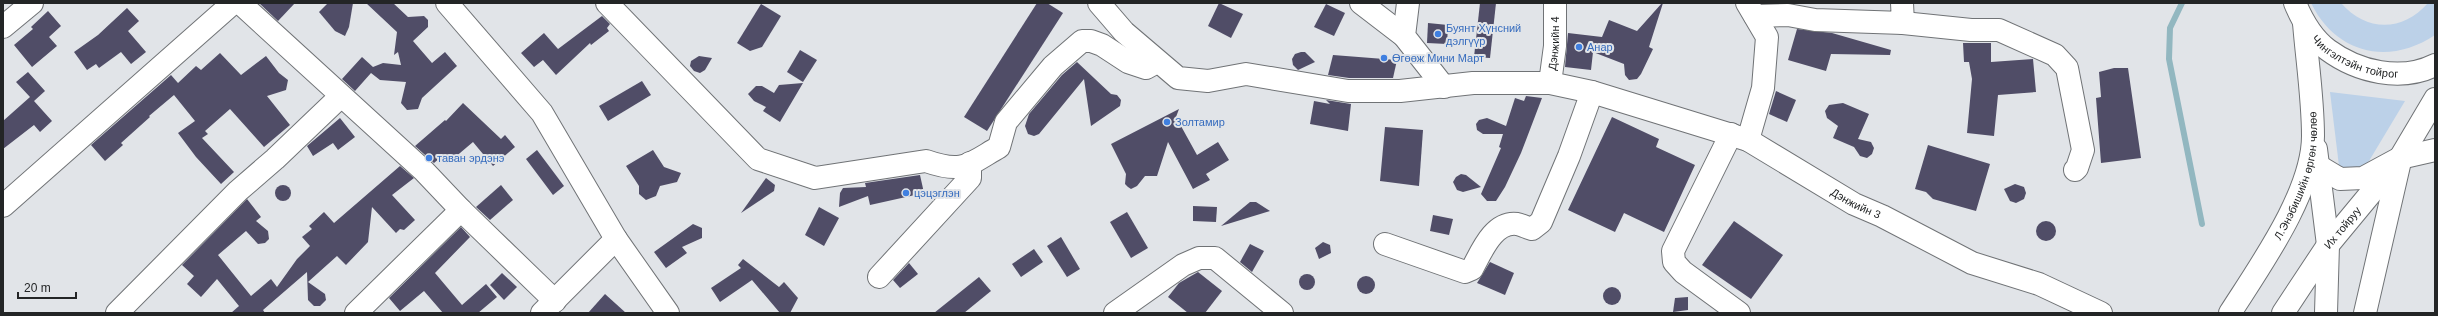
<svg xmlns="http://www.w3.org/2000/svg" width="2438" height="316" viewBox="0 0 2438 316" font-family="Arial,sans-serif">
  <rect width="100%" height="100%" fill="#e1e4e8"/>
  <g fill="#bcd1e8">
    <path d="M2311 3H2341C2366 32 2403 32 2428 3H2435V35C2389 66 2336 54 2311 3Z"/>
    <polygon points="2330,92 2405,101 2369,161 2355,175 2339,166"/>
  </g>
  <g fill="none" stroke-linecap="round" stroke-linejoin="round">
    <polyline stroke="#92b7c0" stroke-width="6" points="2182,3 2170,28 2169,59 2202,224"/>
  </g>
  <g fill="#504d67">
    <polygon points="259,3 295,3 278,21"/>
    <polygon points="328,3 353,3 349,27 345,36 335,31 319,12"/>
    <polygon points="366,3 393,3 408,17 424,16 428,20 428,27 413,41 432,63 445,52 457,66 422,98 418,109 407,110 401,103 406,82 380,80 371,73 355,91 342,79 362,57 373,67 383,63 401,65 398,52 394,55 397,32"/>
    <polygon points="1037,3 1047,3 1063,13 987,131 964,117"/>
    <polygon points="1219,3 1243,14 1231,38 1208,26"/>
    <polygon points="1480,3 1496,3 1490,58 1474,57"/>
    <polygon points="1662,3 1663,3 1649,47 1653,49 1641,74 1637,79 1629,80 1625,75 1624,64 1593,52 1591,70 1565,67 1568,33 1602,37 1609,20 1637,31"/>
    <polygon points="761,4 781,16 762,47 750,51 737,43"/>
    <polygon points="1326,4 1345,13 1334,36 1314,27"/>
    <polygon points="127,8 139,21 128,31 146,52 131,64 121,52 99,68 96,64 87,70 74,52 98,35"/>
    <polygon points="48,11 61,26 49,37 57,46 32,67 14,45 33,29 31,27"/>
    <polygon points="602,16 610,24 607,28 609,31 591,45 590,43 556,75 543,60 534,67 521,53 544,33 558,49"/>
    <polygon points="1428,23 1448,25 1447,44 1427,43"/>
    <polygon points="1797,29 1832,33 1891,50 1890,55 1831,54 1826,71 1788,60"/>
    <polygon points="1963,43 1991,43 1991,62 2033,59 2036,92 1998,95 1994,136 1967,133 1972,79 1969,62 1964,62"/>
    <polygon points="800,50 817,60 803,82 787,72"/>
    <polygon points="1301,52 1305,52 1315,62 1298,70 1293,65 1292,59 1295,54"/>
    <polygon points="220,53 241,75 266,56 279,73 288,80 286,90 267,96 290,125 264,147 230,109 205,131 208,134 202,138 234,172 221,184 196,157 178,133 195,121 174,95 149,116 150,117 121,143 123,145 105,161 91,145 171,75 178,83 196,66 201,70"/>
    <polygon points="1333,55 1397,60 1393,78 1349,78 1328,75"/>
    <polygon points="699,56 712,58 705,70 700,73 694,71 690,66 691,61"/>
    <polygon points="1077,62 1111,94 1117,95 1121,100 1120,106 1091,126 1084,79 1039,134 1034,136 1028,134 1025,126 1029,114 1062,75"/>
    <polygon points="2114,68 2128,68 2141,158 2101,163 2096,98 2101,97 2099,72"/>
    <polygon points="28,72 45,91 34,101 52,121 40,132 34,125 3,149 3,121 30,97 16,82"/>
    <polygon points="642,81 651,95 608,121 599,106"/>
    <polygon points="803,83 780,122 763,111 766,107 754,101 748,94 756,86 762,86 774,93 779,85"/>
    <polygon points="1776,91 1796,100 1787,122 1769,114"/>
    <polygon points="1526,96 1542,98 1521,153 1505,187 1496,201 1487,201 1481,194 1501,148 1499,147 1503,134 1483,134 1477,130 1476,124 1479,120 1487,118 1506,126 1515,98 1524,101"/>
    <polygon points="1326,100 1351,104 1348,131 1310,124 1314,101 1330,104"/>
    <polygon points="463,103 501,139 505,135 515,147 493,166 473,142 447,164 441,157 434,163 415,146 445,120 446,121"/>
    <polygon points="1843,103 1869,114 1858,139 1871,142 1874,148 1872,154 1867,158 1860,156 1854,147 1833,138 1838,126 1827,118 1825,111 1829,105"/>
    <polygon points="1179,109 1176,117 1197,155 1218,142 1229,160 1206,174 1210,180 1193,189 1168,142 1157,176 1145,176 1137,186 1131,189 1128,187 1125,184 1126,174 1111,144"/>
    <polygon points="1612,117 1659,139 1656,147 1695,165 1664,232 1624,213 1615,232 1568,210"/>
    <polygon points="340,118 355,137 338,150 333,143 313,156 307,146"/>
    <polygon points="1385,127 1423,130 1419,186 1380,181"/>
    <polygon points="1928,145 1990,164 1976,211 1933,199 1926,192 1915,189"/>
    <polygon points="537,150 564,186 553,195 526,159"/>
    <polygon points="653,150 664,167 681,173 677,182 660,186 656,196 646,200 639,194 639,186 626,166"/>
    <polygon points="400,166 414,178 392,195 415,220 404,230 400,229 396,233 372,207 368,242 346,265 337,256 308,282 325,294 326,300 320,306 314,306 308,300 307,272 263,310 265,313 231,313 239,306 217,279 201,297 187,284 194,276 182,265 247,199 261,217 256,221 268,231 269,239 265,243 258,244 246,231 218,255 251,296 271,279 277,287 297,259 310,246 302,237 312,229 309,226 324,212 334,223"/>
    <polygon points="1461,174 1466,175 1481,187 1463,192 1457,190 1453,182 1456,177"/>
    <polygon points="920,175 924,193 870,205 868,196 839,207 840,193 843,188 866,187 865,183"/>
    <polygon points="766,178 775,185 774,191 741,213"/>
    <polygon points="2015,184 2024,187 2026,193 2024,199 2016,203 2010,201 2004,189"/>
    <circle cx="283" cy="193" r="8"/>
    <polygon points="501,185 513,200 490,220 476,207"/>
    <polygon points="1250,202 1256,202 1270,211 1221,226"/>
    <polygon points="1193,206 1217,207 1216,222 1193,221"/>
    <polygon points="819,207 839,218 824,246 805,235"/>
    <polygon points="1127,212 1148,248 1131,258 1110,222"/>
    <polygon points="1433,215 1453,219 1449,235 1430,231"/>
    <polygon points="1734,221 1783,255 1751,299 1702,265"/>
    <circle cx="2046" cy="231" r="10"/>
    <polygon points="693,224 702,228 702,238 682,247 687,253 666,268 654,252"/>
    <polygon points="461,227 470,237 435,273 462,305 486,284 497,297 478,313 443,313 424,291 400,311 389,298"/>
    <polygon points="1061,237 1080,269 1067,277 1047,246"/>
    <polygon points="1323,242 1330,245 1331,253 1319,259 1315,248"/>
    <polygon points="1250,244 1264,251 1252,272 1240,262"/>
    <polygon points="1034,249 1043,262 1021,277 1012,264"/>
    <polygon points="743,259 779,287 784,282 798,298 790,313 780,313 752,280 720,302 711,288 741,268 738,265"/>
    <polygon points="1490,262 1514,273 1505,295 1477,283"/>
    <polygon points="909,263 918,274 900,288 893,280"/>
    <polygon points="1198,272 1222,291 1205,313 1188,313 1168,297 1179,283"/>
    <polygon points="502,273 517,287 504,300 490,285"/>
    <circle cx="1307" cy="282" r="8"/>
    <circle cx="1366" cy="285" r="9"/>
    <polygon points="979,277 991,291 964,313 934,313"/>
    <circle cx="1612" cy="296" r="9"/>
    <polygon points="605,294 626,313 588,313"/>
    <polygon points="1688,297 1688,310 1673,312 1675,298"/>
  </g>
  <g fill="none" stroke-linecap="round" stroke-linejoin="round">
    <defs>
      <g id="minor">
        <polyline points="240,3 424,171 461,210 555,301"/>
        <polyline points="447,3 542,113 616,239 668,313"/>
        <path d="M607 3 758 159 815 178 926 161C963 174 968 165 999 147L1006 122 1053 66 1082 41H1091L1102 45 1128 62 1146 68 1157 62"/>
        <polyline points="1099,3 1124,32 1178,78 1208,81 1246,74 1348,91 1400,91 1473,83 1550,83 1592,92 1748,140"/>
        <polyline points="1361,3 1404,36"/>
        <polyline points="1408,3 1404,36 1444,87"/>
        <path id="s1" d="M1747 3 1767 37 1763 88 1748 140 1854 204 1882 216 1972 263 2039 284 2101 313"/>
        <polyline points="1755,16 1788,15 1815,20 1903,23 1902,3"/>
        <polyline points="1903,23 1971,30 1999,30 2055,55 2067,68 2083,150 2077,168 2075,170"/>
        <polyline points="3,27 32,3"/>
        <path id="s2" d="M1550 83 1555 46V3"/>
        <polyline points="1731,134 1673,251 1674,262 1683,272 1739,313"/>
        <polyline points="3,206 233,3"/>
        <path d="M1385 244 1465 272 1472 269C1481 253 1493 221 1517 224 1522 225 1528 228 1532 229L1541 222 1569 156 1592 92"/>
        <polyline points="879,277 970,178 970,163"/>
        <polyline points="117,313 238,191 275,159 341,96"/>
        <polyline points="356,313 461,210"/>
        <polyline points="542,313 616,239"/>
        <polyline points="1115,313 1183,265 1199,258 1215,258 1282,313"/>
      </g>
      <g id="major">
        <path id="s3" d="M2295 3C2302 20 2313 39 2328 50 2358 72 2401 82 2435 65"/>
        <polyline points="2316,149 2328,245 2326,313"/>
        <polyline points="2320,167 2340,179 2363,178 2400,158 2435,150"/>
        <path id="s4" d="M2230 313C2260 266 2313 192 2313 136 2313 99 2307 60 2304 23"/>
        <path id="s5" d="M2283 313 2328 245 2400 158 2435 99"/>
        <polyline points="2365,313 2400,161"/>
      </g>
    </defs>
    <use href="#minor" stroke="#707376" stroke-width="24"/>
    <use href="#major" stroke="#707376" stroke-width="24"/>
    <use href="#minor" stroke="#fff" stroke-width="22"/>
    <use href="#major" stroke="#fff" stroke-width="22"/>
  </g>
  <g fill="#3f7fe0" stroke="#e1e4e8" stroke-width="1.5">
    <circle cx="1438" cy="34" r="4"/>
    <circle cx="1579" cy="47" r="4"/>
    <circle cx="1384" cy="58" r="4"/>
    <circle cx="1167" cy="122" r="4"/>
    <circle cx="429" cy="158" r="4"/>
    <circle cx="906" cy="193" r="4"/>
  </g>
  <g text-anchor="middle" stroke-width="4" stroke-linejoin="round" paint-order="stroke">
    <g font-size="11" fill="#366cbe" stroke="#e1e4e8" text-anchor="start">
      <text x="1446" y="32">Буянт Хүнсний<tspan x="1446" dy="13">дэлгүүр</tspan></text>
      <text x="1587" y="51">Анар</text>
      <text x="1392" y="62">Өгөөж Мини Март</text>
      <text x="1175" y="126">Золтамир</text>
      <text x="437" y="162">таван эрдэнэ</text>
      <text x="914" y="197">цэцэглэн</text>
    </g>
    <g font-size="11" fill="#232526" stroke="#e1e4e8">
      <text dy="4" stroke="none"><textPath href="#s2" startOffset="40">Дэнжийн 4</textPath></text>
      <text dy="4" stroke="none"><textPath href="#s3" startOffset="86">Чингэлтэйн тойрог</textPath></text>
      <text dy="4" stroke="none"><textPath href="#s4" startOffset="155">Л.Энэбишийн өргөн чөлөө</textPath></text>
      <text dy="4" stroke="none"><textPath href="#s1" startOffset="270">Дэнжийн 3</textPath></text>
      <text dy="4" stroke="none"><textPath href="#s5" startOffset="104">Их тойруу</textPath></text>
    </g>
  </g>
  <rect width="2438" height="316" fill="none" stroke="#232526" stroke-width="8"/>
  <path d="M18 292v6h58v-6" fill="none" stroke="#232526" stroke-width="2"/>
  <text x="24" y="292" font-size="12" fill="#232526" stroke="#e1e4e8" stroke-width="3" paint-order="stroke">20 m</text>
</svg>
